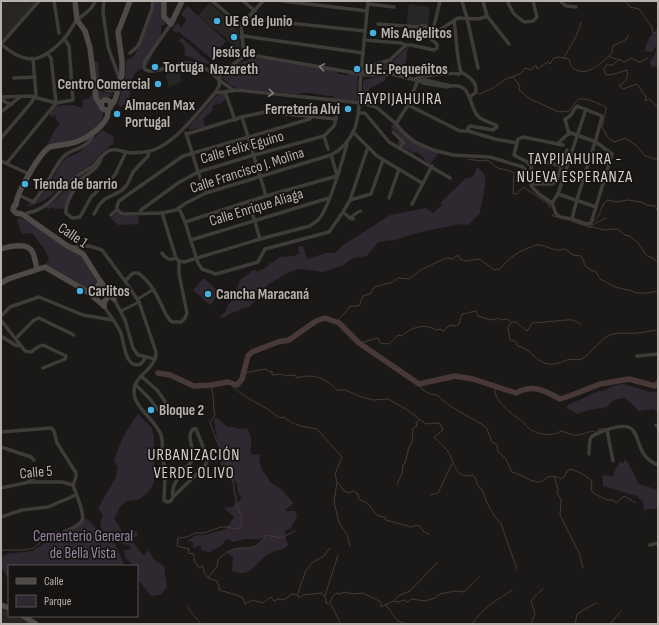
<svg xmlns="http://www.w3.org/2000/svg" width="659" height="625" viewBox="0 0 659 625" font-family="'Sofia Sans Condensed',sans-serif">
  <rect width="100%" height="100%" fill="#1a1918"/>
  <g fill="#272624">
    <polygon points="1,1 38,1 1,41"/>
    <polygon points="209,3 238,26 240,49 239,51 227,40 227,39 198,16"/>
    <polygon points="409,4 430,7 427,32 406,29"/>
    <polygon points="178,69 182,82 169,87 165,73"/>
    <polygon points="1,608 9,611 9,616 17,616 31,624 1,624"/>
  </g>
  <g fill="#2f2831">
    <path d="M155 1H163C162 9 160 18 166 24L161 26V35L148 64 135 73 132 79 129 99 121 107 118 105 125 79 126 61 134 56 140 44Z"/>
    <polygon points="187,6 226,41 211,58 178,31 177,33 172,30 176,23 181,26 180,29 187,20 181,15"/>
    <polygon points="658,28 658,66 651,67 650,63 656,51 656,46 652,52 644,51 649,38"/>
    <polygon points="182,38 212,65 195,60 191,57 185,56 184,45 179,41"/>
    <path d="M408 47 405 66 407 73C392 68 382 70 367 72L369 68 393 61Z"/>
    <path d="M252 58 256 59 257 58 337 71 338 74 348 75 351 73 358 75 357 99 354 101 333 98 334 96C325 97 308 90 299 94L236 88 229 84 222 78C225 66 246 61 252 58Z"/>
    <polygon points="94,62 98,62 100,89 102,92 113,94 108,98 100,98 98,96"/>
    <polygon points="382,76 388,76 383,82 369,89 369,92 373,92 379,96 378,98 379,99 376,105 371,101 362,101 363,84 364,80"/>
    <path d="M92 93 103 114C103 133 61 144 45 149L55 130 60 124 55 118 56 116 55 115 52 117 49 114 55 106 74 105 82 108 83 106V100L90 98Z"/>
    <polygon points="221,94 224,94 226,99 219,105 218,103 212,107 213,110 203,119 205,127 189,130 189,127 215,97"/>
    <polygon points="394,124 410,138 440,151 430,164 424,160 424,158 417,152 413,153 397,144 401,138 391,127"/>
    <path d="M102 130 114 137 113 144C105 148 99 156 92 163 87 168 80 170 74 175 55 188 51 204 25 206L38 200 51 182 60 165 66 158 80 152Z"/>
    <path d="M477 167C479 169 483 172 484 174 488 182 481 202 480 213L468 225 461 224 421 232 394 240 378 242 367 256 353 258 342 266 323 272 302 269 295 270 288 273 267 285 261 295 250 306 232 313 225 317 219 318 226 311 227 306 231 302 240 280 255 269 256 272C261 270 267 268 270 263L274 262 280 257 293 256 299 254 298 247 303 246 307 259 326 253H335L342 246 390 215 426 208 433 213 442 205 441 202 466 178H470L474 175Z"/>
    <polygon points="93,168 83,178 65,209 50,208 48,210 46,207 56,200 72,182"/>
    <polygon points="117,213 123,216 138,216 139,224 118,225 111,218"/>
    <polygon points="18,217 25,220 81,256 96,281 96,287 91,289 89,289 46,264 49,259 45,250 32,233 22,234 17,221"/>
    <polygon points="204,278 220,293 210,305 193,290"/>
    <path d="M622 384C632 385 650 395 658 391V412L653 409 639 411 625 398C617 399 611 399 608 407L589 410 578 414 567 408 566 406 599 391H603L616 385Z"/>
    <path d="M138 414 152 428 154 438V482L150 490 141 498 135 500 127 501 120 507 114 519 118 524 126 540 131 531 137 532 138 536 132 538 135 545 144 556 148 550 154 560 164 566 167 587 162 594 151 596 137 578V566H133L125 557 124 550H130L131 546 111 540 115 544 125 566H9V580L1 566V558L7 554 32 551 86 518 96 528 103 534 100 524 103 516 98 508 115 479 118 468 114 460C119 444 128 427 138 414Z"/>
    <path d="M217 418 228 427H235L239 429 247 428C252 437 252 442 250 452L253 455 260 454 259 460 262 470 267 476 270 482 281 489 292 501 293 504 287 508 285 511H295L297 517 290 529 285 530V535L288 545C281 552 276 549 269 554 259 559 255 570 244 573 241 574 236 572 232 571L233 557 226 552C243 543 253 555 265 536L259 539H244L234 542 227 539 221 546 209 552 201 550V545L193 548V542L187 541 197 535H206L214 532 225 530 234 517 224 508 232 507 242 498 238 493 237 483 222 472 214 419Z"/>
    <polygon points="624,460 627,461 639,484 658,490 658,509 646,509 645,514 643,502 637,496 603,486 603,475 613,477 615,470 620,462 624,463"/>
  </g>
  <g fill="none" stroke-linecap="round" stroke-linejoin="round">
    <g stroke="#483938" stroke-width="1">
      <polyline points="625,1 630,7 639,9 652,27 653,33 658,32"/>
      <polyline points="609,56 612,53 613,46 627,39 628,35"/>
      <path d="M563 59C570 46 578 36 581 22"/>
      <path d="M620 59 612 65H606L604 69 606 75C614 75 620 72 627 70 629 79 625 82 619 86L623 89 637 84 646 97 645 101 649 99 656 105H658"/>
      <path d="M513 77 520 86 519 90 530 99 559 112 569 111C572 108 572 106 575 103 581 93 598 104 606 107V109L602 127 608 138 614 142 625 138 637 146 644 155 651 158 658 160"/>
      <path d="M479 94 493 88 506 79 520 74 525 68 531 70 536 65 537 69 548 62 550 64 553 59 558 57 569 59C570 62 571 67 573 68 586 78 600 64 609 56 614 60 619 58 624 62L631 58 639 62 648 58"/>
      <path d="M468 159 481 161 487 160C491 162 494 166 498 168 503 170 509 169 514 173L513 194H517L523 187 549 204 550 208"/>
      <polyline points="552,214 553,216 558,217"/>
      <polyline points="569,220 589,227 606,218"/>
      <path d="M593 222C601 216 600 207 607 200L616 202 628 200 641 202 647 205 655 206 658 211"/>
      <polyline points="589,227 594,227 604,230 617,229 625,235 630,236 638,243 647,256 653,258 658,263"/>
      <path d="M336 322 345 313 350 306H359L363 296 370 294 374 287 393 282 398 278 409 279 421 270 437 262 447 258 453 259 456 256H459L460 259 465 261 480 259C485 264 489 265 494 270L500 269C509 258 518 251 531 247 533 247 535 245 537 245 545 244 554 253 565 249L573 255 581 256 584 261V265L591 270 596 272 600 279 615 287 632 291 636 293H648L658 291"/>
      <path d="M511 323 508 327 510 340 515 341 518 346C530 348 537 363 549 364 555 365 561 362 567 360 571 358 578 361 582 359 591 353 600 339 610 335 618 332 628 334 637 333 644 333 651 330 658 330"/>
      <path d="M359 343 378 338 380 343 389 344 398 335 402 336C411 327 426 323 436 330L440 329 444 331 446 328 451 325 455 326 459 324 462 314 476 311 478 316 487 319 494 320 497 318 500 320 507 319 511 322H516L527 331 532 323C537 323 571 319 573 320 575 321 579 323 581 325"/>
      <path d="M244 373 266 369 269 372 272 371V375L281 374 286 376 290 375 296 376 297 378C315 373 325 378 337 390H345L361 397 374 400 388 399 406 409 426 424 435 423 440 424 443 430 434 437C438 442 443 445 447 450 455 461 454 480 473 475L476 479 477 484 483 492 487 503 495 517 501 524 517 569"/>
      <path d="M233 384V387C247 400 265 405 279 418L284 417C294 426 305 427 317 429L342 457 335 474 337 482 334 502 339 522 347 535 350 546"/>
      <path d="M419 384 423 390 430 394 437 395 450 406 483 425 487 429 492 442 497 445 498 451 506 459 512 472C521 474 527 480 537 482 542 483 544 479 548 477 553 475 557 477 561 479L565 476 567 471 571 469C579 472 585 475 592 481L591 489 593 493 607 500H614L616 503 624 496 636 503"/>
      <path d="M211 385C211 389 213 392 213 395 214 402 213 408 215 415L210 422 217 442 223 449 227 457 228 472 234 484V490L236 498V504L241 515 242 524 239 528 234 529 228 527H222L211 530 205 533H195L187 537 178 538 177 546 189 549 188 553 194 554V560L199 568 203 566 204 572 208 578 217 581 219 586V590L237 595 243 598 245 604 252 600 263 603 271 597 274 601 278 599 284 600 292 594 298 595 299 598 303 595 322 593 326 599V603L330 604 332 597 336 593 340 594 345 592 353 594 363 593 381 602V607L393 601 399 602 403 600 408 602 412 599 425 601 435 598 440 594 455 591 463 592 467 589 479 577"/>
      <path d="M495 387C493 404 514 414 524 423 527 426 529 430 533 431 541 435 554 436 561 431 565 432 569 434 573 435 580 436 587 432 593 431L597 433 599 429H604"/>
      <polyline points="554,477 558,489 557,493 561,500 560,515 579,553 583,568"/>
      <polyline points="337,483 340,485 344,491 349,493 353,491 358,494 359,499 367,503 378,516 385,517 386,520 411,527 416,525 420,526 424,532 429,534"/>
      <polyline points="397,484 402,474 403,465 405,463 409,447 412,442 413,428 417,426 416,423 419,420"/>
      <polyline points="431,495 438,493 452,464"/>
      <polyline points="1,550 23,550 34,548 50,534 58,531"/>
      <polyline points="208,578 217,566 218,559 231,550 239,548 249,548 258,545 266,535 281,538 295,531"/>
      <polyline points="298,593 306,570 313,562 324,556 330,548"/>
      <polyline points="325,596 338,555"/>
      <polyline points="394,600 400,595 410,591 438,562"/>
      <polyline points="385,604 398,621 406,624"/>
      <polyline points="331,605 341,624"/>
      <polyline points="187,607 201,624"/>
      <path d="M472 624C483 607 496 601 512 590"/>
      <polyline points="531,624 535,614 531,601 535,596 543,589"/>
      <polyline points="575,624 577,614 596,603"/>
      <polyline points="610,624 621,611"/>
    </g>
    <path stroke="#483938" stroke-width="5.5" d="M158 373 170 375 194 386 211 385 228 382 237 385 242 379 248 356 252 352 278 342 289 340 316 321 325 318 339 323 359 343 419 384 455 376 473 379 516 393C533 384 544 390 560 399L572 395 600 384 629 379 655 386 658 383"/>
    <g stroke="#3e3c39" stroke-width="3">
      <polyline points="393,132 404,143 399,148"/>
      <polyline points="350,218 358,212 361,211"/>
      <polyline points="138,299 154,289"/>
      <polyline points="121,311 139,302"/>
    </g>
    <g stroke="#3e3c39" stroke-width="3.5">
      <polyline points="54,1 59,33"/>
      <polyline points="104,1 103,12 108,47 120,80"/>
      <polyline points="212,1 241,25"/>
      <polyline points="243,1 255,11"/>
      <polyline points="283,1 367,11"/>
      <polyline points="462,1 467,18 478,68"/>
      <polyline points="507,1 514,14 524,22 533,21 537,17 533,1"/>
      <polyline points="560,1 566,6 576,7"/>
      <polyline points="368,4 394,7"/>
      <polyline points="487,16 509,44"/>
      <polyline points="249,17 252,19 365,31"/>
      <path d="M454 21C457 38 456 56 461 72"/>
      <path d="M171 24 145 61 144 68C150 77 172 64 182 63 191 62 204 67 211 72 214 75 217 78 220 81 224 84 229 86 233 90"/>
      <polyline points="378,24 420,27"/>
      <polyline points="433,30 441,29 458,18 479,19 487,16 483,1"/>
      <polyline points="433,30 440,1"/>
      <polyline points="241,37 244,36 363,53"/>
      <polyline points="364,40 401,43 406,45"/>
      <path d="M1 44C27 66 41 63 64 39 69 33 72 27 76 21 83 14 92 11 95 1"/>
      <polyline points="1,44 39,1"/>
      <polyline points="47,53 51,58 56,103"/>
      <polyline points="130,53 137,47 139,44 152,9 153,1"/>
      <path d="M244 56H257L367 75 391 74 420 81 423 83 447 87C471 80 468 102 477 115 481 121 490 122 496 125L497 127 493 130 470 126 468 128V131"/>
      <polyline points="244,56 241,25 263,1"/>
      <path d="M361 73 365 71 368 67 390 60 406 45H411L434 50 437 48V44L422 32 420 28 421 26C425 25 429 27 433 30"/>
      <polyline points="14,78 35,77"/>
      <path d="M415 79C420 76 453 72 459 74L461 72C469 77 477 81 476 92L470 97"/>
      <path d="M101 81C103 93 108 91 118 90"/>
      <polyline points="420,81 425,80 447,85 450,86"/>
      <polyline points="225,92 235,120"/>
      <polyline points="215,93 238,90 362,103 376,107 394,122 404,133 415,142 433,150 453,155 490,157 523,167 527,172 532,187 539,194 552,203 556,214 560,217 572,219 587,224 591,223 612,154 596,142 571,133 568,134 557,144"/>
      <polyline points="1,97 30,96 56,103 73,100 69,46 64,38"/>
      <polyline points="1,99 7,103 12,104"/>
      <polyline points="408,105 460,131 468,131 495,139 517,143"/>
      <polyline points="1,112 20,97"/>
      <polyline points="359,113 365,113 389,142 450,178"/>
      <polyline points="242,117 266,196"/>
      <polyline points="396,124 408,105 418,80"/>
      <polyline points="353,132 377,156 422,183"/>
      <polyline points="186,133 198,172 206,193"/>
      <polyline points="187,134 242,117 265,112 336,119"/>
      <path d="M569 134 565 119C572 117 572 111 577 106L602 116C594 151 580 184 572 219"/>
      <polyline points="324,136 328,149"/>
      <polyline points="1,138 31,103 36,95 33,59"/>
      <polyline points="331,155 337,175"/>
      <path d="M101 159C98 169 89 172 82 179 75 187 65 202 66 213L72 218 80 217 91 197 115 175 126 152"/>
      <polyline points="1,161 29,174"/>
      <polyline points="7,163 56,103"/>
      <polyline points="529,163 535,160 562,166"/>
      <polyline points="530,180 532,171 531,166 527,162 514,155 518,139 523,137 563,145"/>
      <polyline points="531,184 552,184 556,182 567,150"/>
      <polyline points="558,194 596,207"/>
      <path d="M19 195 33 202C46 189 52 170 63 157 71 148 89 150 94 132"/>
      <polyline points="389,198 399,169"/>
      <polyline points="350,200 371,194 383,160"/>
      <polyline points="249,202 260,239"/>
      <polyline points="552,203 558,194 586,109"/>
      <polyline points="412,204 432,166"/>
      <polyline points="179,208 185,222 198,263 202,269 216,274 258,262 265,249 329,232 343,212 350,200 368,147"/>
      <path d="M117 210 121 213 125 214 162 213 176 210 186 203 206 193 331 155C343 149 350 140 355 128 361 111 359 92 361 74 363 50 366 25 368 1"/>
      <polyline points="117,210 117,206 119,201 183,156 310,119 311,116"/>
      <polyline points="343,212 350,218 353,219"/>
      <path d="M27 213C49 209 55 195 70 181 77 175 85 171 93 166 98 161 102 155 108 151 115 147 124 153 132 153 136 153 140 152 144 152 171 150 198 112 215 93L219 86 220 75 244 56"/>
      <polyline points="140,213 141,210 178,183 198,172 254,155 324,136 334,126 336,119 338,100"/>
      <path d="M162 213 176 258 179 261 184 262 260 239 310 226C312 224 315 223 318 220 329 209 342 162 347 144"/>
      <polyline points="94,214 99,205 105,199 121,191 127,185 133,172 148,156 149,151"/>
      <polyline points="111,215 117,210"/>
      <polyline points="185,222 266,196 337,176"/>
      <polyline points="191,240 329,198"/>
      <polyline points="71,247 89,246 102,250 125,281"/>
      <path d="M162 253C165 258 170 261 176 258"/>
      <polyline points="114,299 125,320 133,348 138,355 155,359"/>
      <path d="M104 306C109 315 117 324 121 333 124 342 125 370 141 364L146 357"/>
      <polyline points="1,316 10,307 39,297 83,315 113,320"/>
      <polyline points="1,320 25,351 31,352 38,347 43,345 66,356 65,359 43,368"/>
      <polyline points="1,336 15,345 21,346"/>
      <polyline points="16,338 34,320 39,318 74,335"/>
      <polyline points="637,356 658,354"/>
      <polyline points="141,376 157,390 169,407"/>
      <polyline points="135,384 149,398 159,411"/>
      <polyline points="656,425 658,427"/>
      <polyline points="607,430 613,461"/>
      <path d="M1 432 51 428 54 431 57 443 76 473V477L73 485C75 492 87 517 81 522 77 527 69 529 64 532"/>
      <polyline points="1,447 31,457 34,460"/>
      <path d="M589 454C590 438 587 437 603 431 652 413 625 452 658 465"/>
      <polyline points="29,482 30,480 43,474"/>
      <polyline points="1,488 29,482 62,482 73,485"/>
      <path d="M173 497C170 483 184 471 192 461 196 448 185 438 193 429H196L208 459 205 466 173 497 171 501 167 502 164 500C164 492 165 485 165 478 165 469 163 460 162 450 162 445 163 440 161 435 156 420 133 407 134 391 134 375 157 369 156 352L139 302 125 281 133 273H138C150 281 156 294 162 306 165 313 167 318 172 322H181L185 318 187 313 179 274V261"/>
      <polyline points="1,517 22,510 48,507 76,495"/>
      <polyline points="650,545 658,543"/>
    </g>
    <g stroke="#4e4a47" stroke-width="5.5">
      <polyline points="75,1 77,20 85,31 90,48 96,98 102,107"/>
      <polyline points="164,1 164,17 171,24 182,1"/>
      <circle cx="106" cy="105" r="5"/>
      <polyline points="111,105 114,102 116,97 122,74 122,61 118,32 130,1"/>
      <path d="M108 110C110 125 84 140 72 143 65 145 57 145 50 147 40 152 16 194 16 205L14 206 13 210 16 213 22 214 66 245 83 254 100 281 114 299"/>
      <path d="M1 249C10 246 29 242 33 253 35 258 36 264 37 269"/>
      <polyline points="1,283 8,279 45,267 88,292 104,306"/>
      <polyline points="88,292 92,292 97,289 100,281"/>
      <polyline points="104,306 104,302 108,297 107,291"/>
      <polyline points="1,605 9,608"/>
      <polyline points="23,616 36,624"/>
    </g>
  </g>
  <defs><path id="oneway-chevron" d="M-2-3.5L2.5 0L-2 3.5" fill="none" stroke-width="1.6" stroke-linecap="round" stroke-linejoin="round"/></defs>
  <g stroke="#817c78">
    <use href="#oneway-chevron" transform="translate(322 67) rotate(-170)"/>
    <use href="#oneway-chevron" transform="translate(271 93) rotate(6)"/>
  </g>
  <g fill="#47b0e3" stroke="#151413" stroke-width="1.5">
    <circle cx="217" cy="21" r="4"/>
    <circle cx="373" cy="33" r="4"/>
    <circle cx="234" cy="37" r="4"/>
    <circle cx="155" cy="67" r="4"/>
    <circle cx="357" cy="69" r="4"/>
    <circle cx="158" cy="84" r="4"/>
    <circle cx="348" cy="109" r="4"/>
    <circle cx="117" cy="114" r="4"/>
    <circle cx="25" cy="184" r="4"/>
    <circle cx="80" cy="291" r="4"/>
    <circle cx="208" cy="294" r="4"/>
    <circle cx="151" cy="410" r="4"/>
  </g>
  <g text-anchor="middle" stroke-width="3.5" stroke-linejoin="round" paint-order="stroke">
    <g font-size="15" font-weight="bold" fill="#b8b0ab" stroke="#151413" text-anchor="start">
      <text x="225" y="26">UE 6 de Junio</text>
      <text x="381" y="38">Mis Angelitos</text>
      <text x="234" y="57" text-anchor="middle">Jesús de<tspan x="234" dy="17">Nazareth</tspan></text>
      <text x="163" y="72">Tortuga</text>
      <text x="365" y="74">U.E. Pequeñitos</text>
      <text x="150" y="89" text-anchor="end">Centro Comercial</text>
      <text x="125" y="110">Almacen Max<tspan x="125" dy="17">Portugal</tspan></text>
      <text x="340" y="114" text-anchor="end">Ferretería Alvi</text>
      <text x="33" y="189">Tienda de barrio</text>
      <text x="88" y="296">Carlitos</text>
      <text x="216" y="299">Cancha Maracaná</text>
      <text x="159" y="415">Bloque 2</text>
    </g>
    <g font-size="15" fill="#b8b0ab" stroke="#151413">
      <text transform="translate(242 147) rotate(-16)" y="5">Calle Felix Eguino</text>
      <text transform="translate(247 170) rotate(-18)" y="5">Calle Francisco J. Molina</text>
      <text transform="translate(256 207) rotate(-17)" y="5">Calle Enrique Aliaga</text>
      <text transform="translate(73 235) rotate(34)" y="5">Calle 1</text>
      <text transform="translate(36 472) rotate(-5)" y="5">Calle 5</text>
    </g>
    <g font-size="15" fill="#9984a2" stroke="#151413">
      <text x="83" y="541">Cementerio General<tspan x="83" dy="17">de Bella Vista</tspan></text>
    </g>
    <g font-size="16" letter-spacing="1" fill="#d5cfcc" stroke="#151413">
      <text x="400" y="104">TAYPIJAHUIRA</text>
      <text x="575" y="164">TAYPIJAHUIRA -<tspan x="575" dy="18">NUEVA ESPERANZA</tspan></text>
      <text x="194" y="460">URBANIZACIÓN<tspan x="194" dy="18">VERDE OLIVO</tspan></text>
    </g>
  </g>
  <rect width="659" height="625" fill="none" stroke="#b8b0ab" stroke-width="4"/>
  <rect x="8" y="565" width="130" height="52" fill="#151413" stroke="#565250"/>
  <rect x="16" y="578" width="20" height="6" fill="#4e4a47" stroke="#565250"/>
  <text x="44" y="585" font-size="12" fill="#b8b0ab">Calle</text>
  <rect x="16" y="595" width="20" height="12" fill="#2f2831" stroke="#565250"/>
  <text x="44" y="605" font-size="12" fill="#b8b0ab">Parque</text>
</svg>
